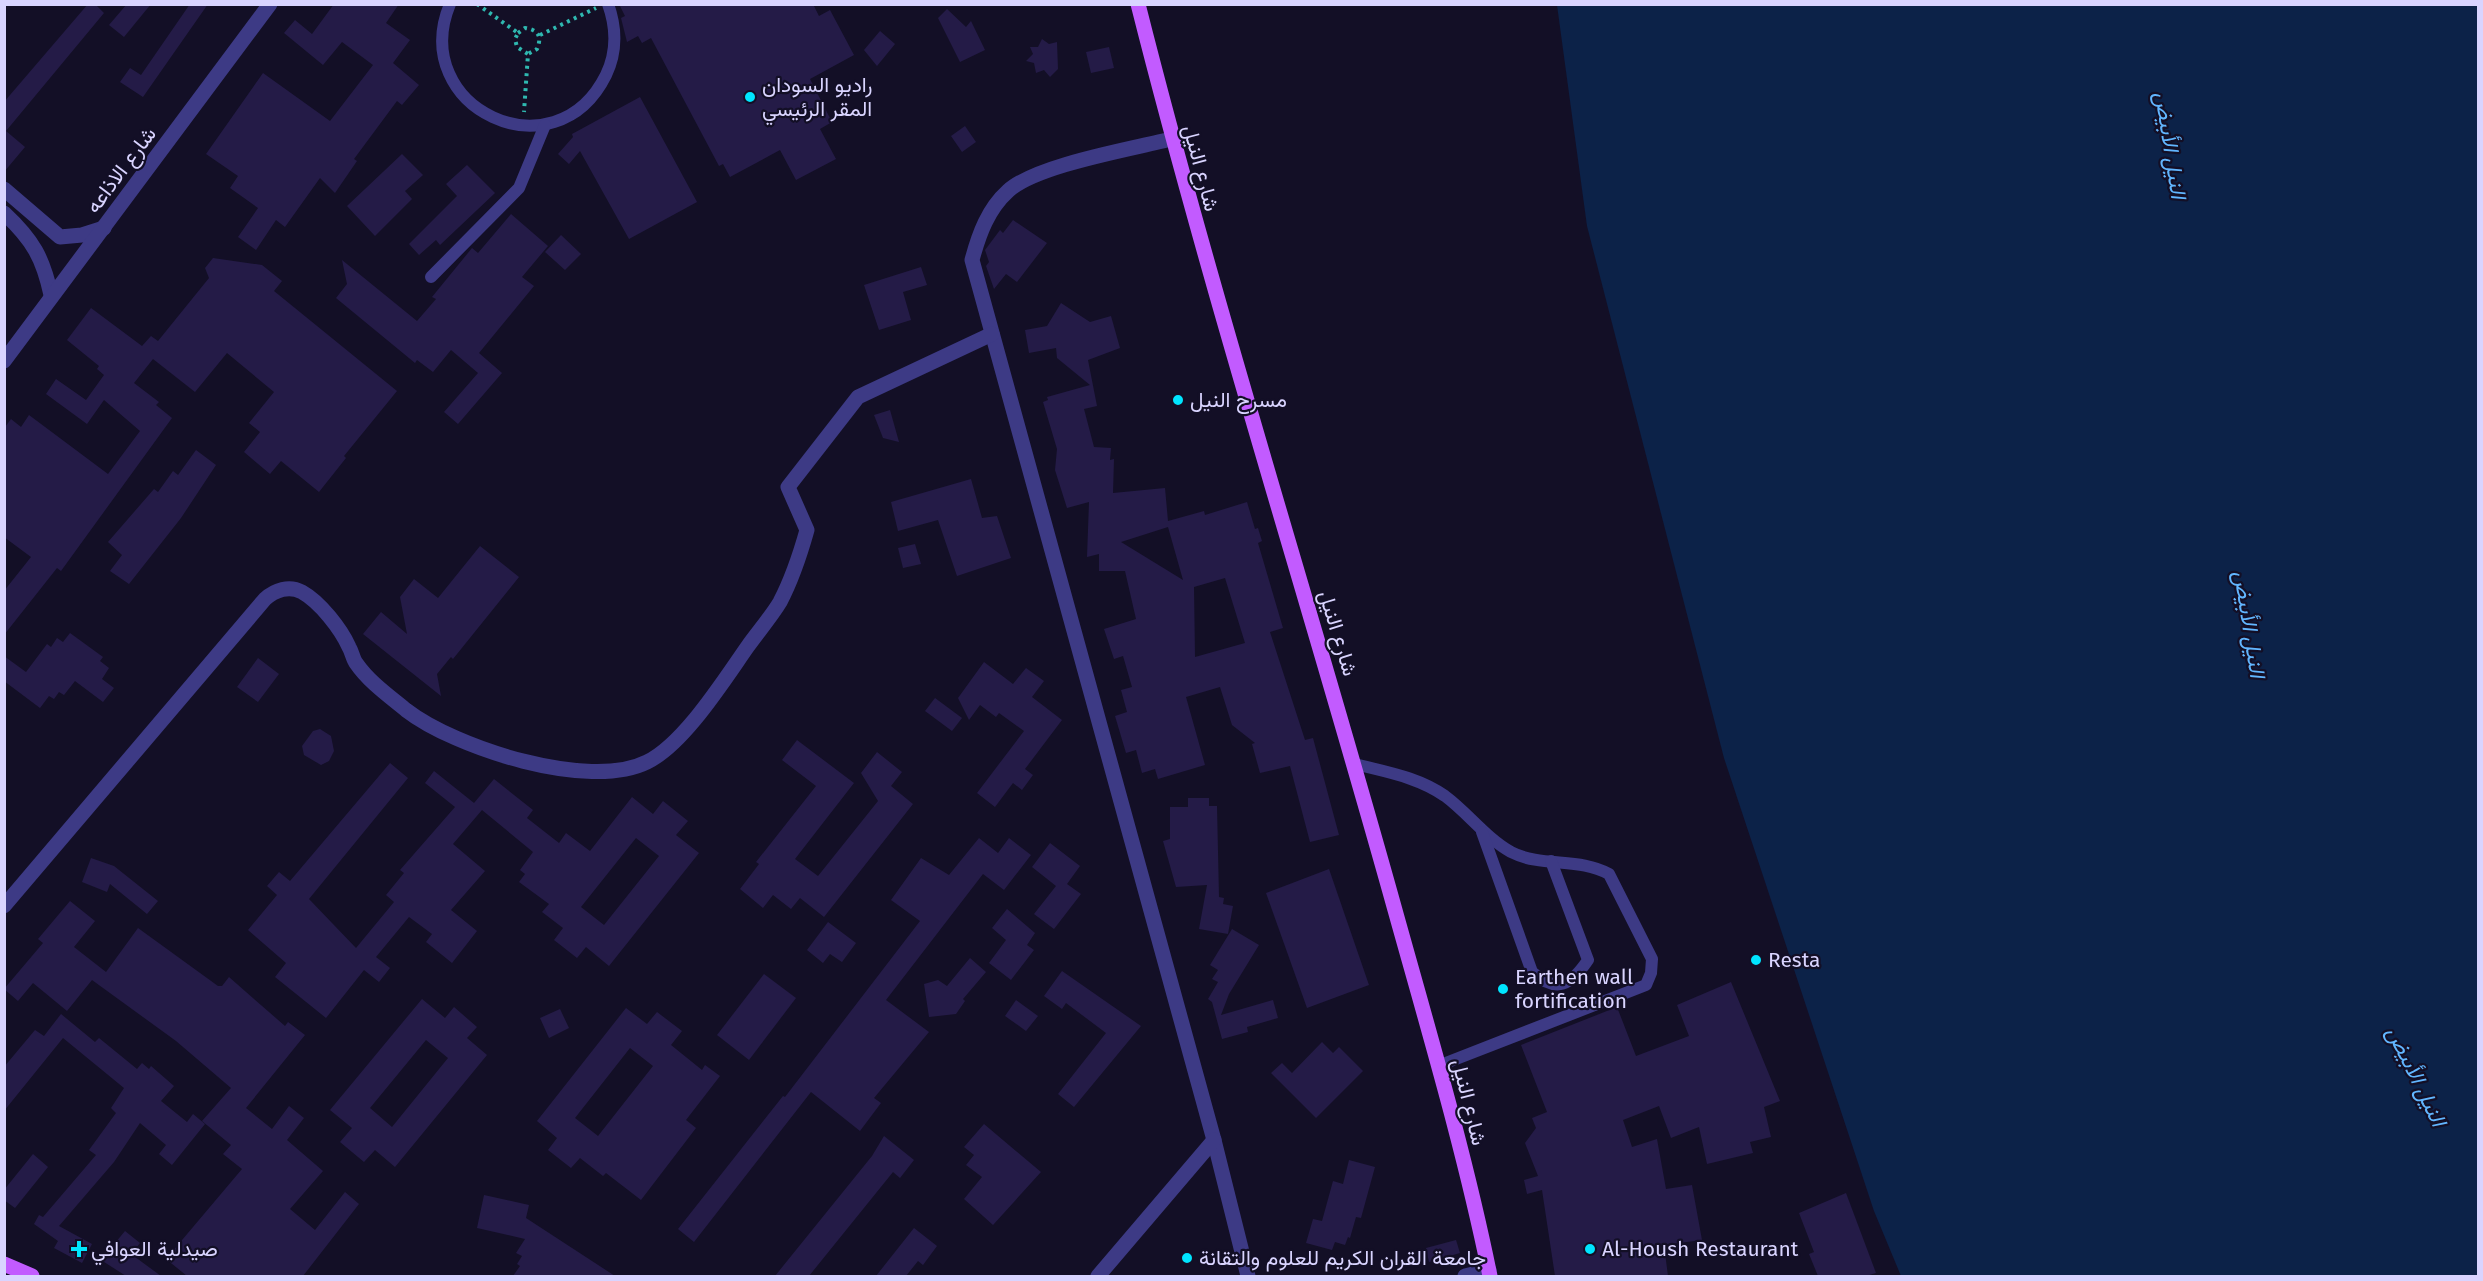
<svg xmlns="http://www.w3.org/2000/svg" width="2483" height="1281" viewBox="0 0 2483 1281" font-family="'Fira Sans',Vazirmatn,sans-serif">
  <rect width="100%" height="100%" fill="#130f26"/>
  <polygon fill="#0c2248" points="1557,5 2478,5 2478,1276 1901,1276 1874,1211 1724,758 1587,226"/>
  <g fill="#241b47" fill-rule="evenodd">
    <polygon points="88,4 95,4 104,13 6,131 25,147 4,172 4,102"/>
    <polygon points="127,4 151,4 124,37 109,25"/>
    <polygon points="190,4 208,4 143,97 120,82 130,68 141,75"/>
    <polygon points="334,4 399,4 386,23 410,40 393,63 419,85 402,105 397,101 354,159 357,161 335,193 320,178 285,227 276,220 256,250 238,237 258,208 230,188 238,176 206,154 263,73 330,121 373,65 342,42 323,65 284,33 295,20 312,34"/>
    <polygon points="619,4 813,4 819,16 830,10 854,55 810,79 832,122 820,129 836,159 796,180 780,150 730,177 723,164 719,166 651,38 642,43 638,36 627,42 621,18 625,16"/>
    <polygon points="947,9 966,27 971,21 985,50 960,62 938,18"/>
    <polygon points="880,31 895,44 877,66 864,50"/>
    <polygon points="1042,39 1049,44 1057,42 1058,69 1050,77 1044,70 1036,73 1034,63 1026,61 1033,54 1030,47 1038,47"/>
    <polygon points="1109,47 1114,68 1091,73 1086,52"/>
    <polygon points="640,97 697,202 629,239 580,151 569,164 558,154 573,137 572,134"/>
    <polygon points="965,126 976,142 962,152 951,136"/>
    <polygon points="402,154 423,175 405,191 412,199 375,236 347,206"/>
    <polygon points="467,165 495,193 440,245 436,240 419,255 409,244 457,196 446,184"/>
    <polygon points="511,214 548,246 522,277 534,286 479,353 502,373 458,424 444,412 478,373 451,350 433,372 417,360 415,363 336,298 347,284 342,260 417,321 436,299 432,297 472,248 478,253"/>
    <polygon points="1013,220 1047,243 1017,282 1006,274 994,289 986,266 989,262 985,250 1000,230 1003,233"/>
    <polygon points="561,235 581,254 565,270 545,252"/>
    <polygon points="213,258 262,265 282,281 274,291 397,391 344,456 346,458 319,492 281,461 270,474 244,452 260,432 249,423 274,392 227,353 195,392 153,359 134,383 159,402 156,405 172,418 61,571 57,568 4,635 4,591 31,557 4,537 5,427 11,419 21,427 29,415 108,474 140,431 104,400 87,424 46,394 56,379 86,400 104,375 97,369 99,366 67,340 91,308 142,346 151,336 158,341 209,278 205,268"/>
    <polygon points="921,267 927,285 903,292 911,320 879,330 864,285"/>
    <path d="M1061 303 1090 322 1111 316 1120 348 1088 360 1097 406 1084 409 1094 447 1111 448 1110 460 1114 459 1113 493 1165 488 1168 521 1204 511 1205 515 1247 502 1255 529 1258 528 1262 541 1258 543 1283 628 1270 632 1305 740 1313 738 1339 835 1310 842 1290 766 1260 773 1252 744 1255 743 1232 725 1220 687 1186 697 1205 765 1158 779 1155 769 1142 773 1136 750 1126 753 1115 716 1127 712 1121 690 1132 687 1123 656 1114 659 1104 629 1136 619 1125 571H1099V554L1087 557 1089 502 1067 508 1055 470 1057 449 1043 402 1048 400 1047 397 1090 385 1057 358 1056 348 1029 353 1025 330 1047 326ZM1168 527 1183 580 1121 542ZM1225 578 1245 643 1195 657 1194 587Z"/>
    <polygon points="890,410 899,442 883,438 874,415"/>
    <polygon points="196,450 216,465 181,518 129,584 110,571 122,555 108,542 154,489 158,492 173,471 178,475"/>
    <polygon points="971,479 982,518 997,516 1011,558 957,576 938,520 898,531 891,502"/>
    <polygon points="915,544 921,564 903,568 898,548"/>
    <polygon points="480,546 519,577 453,659 451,657 437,674 441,696 363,634 381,612 407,634 400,597 414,579 438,598"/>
    <polygon points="70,633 103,657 100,661 109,668 102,679 114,688 103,702 75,681 64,695 59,692 54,699 49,696 40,708 4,681 4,656 26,672 47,644 51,647 57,638 63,642"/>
    <polygon points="258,658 279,674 258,702 237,687"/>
    <polygon points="984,662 1013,684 1026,668 1044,681 1032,697 1062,720 1025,769 1033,775 1022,790 1013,783 995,807 977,793 1024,731 999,713 996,717 980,705 969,720 958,698"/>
    <polygon points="935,698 962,718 952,731 925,711"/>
    <polygon points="320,729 331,736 334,751 329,761 321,765 304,755 302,746 313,731"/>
    <polygon points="797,740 854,783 795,859 818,876 878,801 861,773 877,752 902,772 891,786 913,804 824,917 800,898 791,909 773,895 763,908 740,889 759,864 756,862 816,786 782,760"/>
    <path d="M390 763 408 778 309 899 356 948 394 902 386 895 404 873 400 870 455 807 425 783 434 771 474 803 494 779 533 810 527 818 559 843 566 833 590 851 632 797 653 814 663 801 688 821 676 835 699 853 609 966 586 947 577 958 554 940 563 928 542 912 549 904 519 882 525 874 520 870 533 852 482 810 453 844 485 871 451 910 477 931 452 963 426 942 432 934 409 917 376 957 390 968 379 982 364 970 326 1018 275 977 286 963 248 930 277 895 267 886 279 872 290 881ZM636 838 659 856 604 925 581 907Z"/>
    <polygon points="1188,798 1209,798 1209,806 1217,806 1219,897 1224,898 1223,904 1233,906 1228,934 1199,929 1207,885 1176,887 1163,841 1170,839 1170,807 1188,807"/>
    <polygon points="979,838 998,853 1009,838 1031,855 1004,890 983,874 886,1000 929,1032 874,1098 881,1103 860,1131 811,1092 694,1242 678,1229 783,1096 785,1097 920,921 891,900 921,858 949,875"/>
    <polygon points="1050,843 1080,866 1067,884 1081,894 1054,929 1034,914 1056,886 1032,867"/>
    <polygon points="91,858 114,866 158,901 147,914 110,884 107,892 82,882"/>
    <polygon points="1329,869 1369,985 1307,1008 1266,893"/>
    <polygon points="70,901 95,921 74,947 106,972 138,928 218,986 222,986 229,977 285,1026 288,1022 305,1035 246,1108 272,1129 289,1106 304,1118 287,1140 323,1171 290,1209 315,1230 345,1192 359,1204 303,1276 187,1276 166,1259 242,1169 223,1154 231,1145 202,1121 231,1088 176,1041 92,980 67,1011 33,983 18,1001 4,989 43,943 38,939"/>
    <polygon points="1007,909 1035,933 1027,945 1034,950 1011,980 989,963 1006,940 992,928"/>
    <polygon points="828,922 856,943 842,962 830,954 823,963 807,950"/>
    <polygon points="1232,929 1259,945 1229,994 1221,1015 1273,1000 1278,1018 1247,1027 1248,1032 1222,1039 1212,1002 1208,999 1218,982 1212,979 1218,970 1210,965"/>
    <polygon points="970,958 986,972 963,999 965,1001 956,1014 929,1017 924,984 938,980 947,986"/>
    <polygon points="1062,971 1141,1026 1074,1107 1058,1094 1106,1033 1066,1003 1062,1009 1044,996"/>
    <polygon points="764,974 796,998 749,1060 717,1035"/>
    <polygon points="1731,982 1780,1101 1764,1107 1771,1137 1750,1142 1753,1153 1707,1164 1699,1127 1671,1138 1659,1106 1623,1120 1632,1147 1657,1139 1666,1189 1692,1185 1702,1240 1664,1245 1668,1276 1555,1276 1542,1190 1527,1194 1524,1180 1538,1176 1525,1143 1536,1128 1532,1118 1547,1112 1521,1045 1617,1007 1636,1056 1689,1036 1677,1005"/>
    <path d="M422 999 445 1018 454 1007 477 1027 467 1038 487 1055 395 1167 375 1150 364 1162 340 1142 352 1128 330 1110ZM426 1040 448 1058 392 1127 370 1108Z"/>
    <polygon points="1016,1000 1038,1016 1026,1031 1005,1016"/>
    <path d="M626 1008 647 1024 657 1012 682 1031 671 1045 702 1070 705 1065 720 1076 686 1120 696 1128 641 1200 606 1173 603 1176 580 1158 571 1168 548 1150 557 1138 537 1121ZM630 1048 653 1066 598 1136 575 1118Z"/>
    <polygon points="560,1009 569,1028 549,1038 540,1018"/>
    <polygon points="61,1014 95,1042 99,1038 137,1069 142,1063 149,1069 151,1066 174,1086 161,1101 187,1122 193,1114 205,1124 172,1165 159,1154 166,1145 140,1123 114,1162 59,1226 92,1244 82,1263 54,1248 58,1241 34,1224 39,1215 43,1217 96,1155 89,1150 116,1113 111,1108 124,1088 63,1038 4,1111 4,1067 35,1030 44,1036"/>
    <polygon points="1322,1042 1333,1053 1339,1047 1363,1071 1316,1118 1271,1073 1282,1063 1292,1073"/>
    <polygon points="984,1124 1041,1172 993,1225 964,1199 982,1177 966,1165 974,1155 964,1147"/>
    <polygon points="884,1136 914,1160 900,1178 893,1172 809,1276 775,1276 872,1156"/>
    <polygon points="33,1154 48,1167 15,1208 4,1200 4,1190"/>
    <polygon points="1349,1160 1375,1167 1361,1218 1356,1217 1350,1238 1348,1237 1345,1245 1335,1242 1332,1250 1306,1243 1313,1219 1322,1221 1333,1181 1343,1184"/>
    <polygon points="1846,1193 1876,1273 1866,1276 1818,1276 1809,1254 1814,1252 1799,1213"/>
    <polygon points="484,1195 529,1205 526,1218 615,1276 513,1276 520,1266 517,1264 522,1256 516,1253 525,1239 477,1228"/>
    <polygon points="914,1228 937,1246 923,1265 918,1261 906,1276 876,1276"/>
    <polygon points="125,1231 140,1243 131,1254 161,1276 126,1276 101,1260"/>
    <polygon points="1456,1240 1460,1253 1429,1262 1426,1248"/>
  </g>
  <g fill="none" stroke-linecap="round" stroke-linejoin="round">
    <g stroke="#2fb8b0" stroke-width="4" stroke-dasharray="3 4.5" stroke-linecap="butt">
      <polyline points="477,4 518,33 515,39 517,47 528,54 524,112"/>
      <path d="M518 33 525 28C539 30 542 37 537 49L528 54"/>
      <polyline points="540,35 596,8"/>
    </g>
    <g stroke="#3d3a85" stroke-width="12">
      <path d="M450 4C407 108 555 178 606 75 617 52 617 29 608 4"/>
      <polyline points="431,277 519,188 545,125"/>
      <path d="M1355 764C1386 772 1418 777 1445 796 1468 813 1486 838 1511 852 1542 868 1579 857 1609 874L1652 959 1651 973 1646 985 1438 1066"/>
      <path d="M1482 832 1532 972C1557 994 1571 985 1588 960L1551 861"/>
    </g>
    <g stroke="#3d3a85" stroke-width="15">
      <path d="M1171 139C1132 149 1036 165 1008 191 988 209 979 234 972 260L1214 1140 1248 1276"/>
      <path d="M4 906 265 599C275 590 289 585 302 592 320 602 341 629 349 647 352 652 353 659 356 663 369 682 389 696 406 710 455 748 589 791 647 762 684 744 724 680 748 646 758 632 771 617 780 602 792 579 800 555 807 530L788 487 858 397 992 334"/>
      <polyline points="1098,1276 1214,1140"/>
      <polyline points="1465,1276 1489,1270"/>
    </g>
    <g stroke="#3d3a85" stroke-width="15">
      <polyline points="4,189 60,237 82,235 104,228"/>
      <path d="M4 213C33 240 43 258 51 295"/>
      <polyline points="4,361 270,4"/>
    </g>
    <g stroke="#c25bff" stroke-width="15">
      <path d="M1138 4C1215 309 1311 608 1395 910 1429 1032 1465 1153 1490 1276"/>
      <polyline points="4,1264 32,1276"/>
    </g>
  </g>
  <g fill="#00e5ff" stroke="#130f26" stroke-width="2">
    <circle cx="750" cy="97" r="6"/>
    <circle cx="1178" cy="400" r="6"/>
    <circle cx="1756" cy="960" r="6"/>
    <circle cx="1503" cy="989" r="6"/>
    <path d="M76 1240h6v6h6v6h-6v6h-6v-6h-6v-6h6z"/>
    <circle cx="1590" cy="1249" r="6"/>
    <circle cx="1187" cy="1258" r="6"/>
  </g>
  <g text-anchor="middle" stroke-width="4.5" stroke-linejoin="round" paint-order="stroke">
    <g font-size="21" fill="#d9d4ff" stroke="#130f26" text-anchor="start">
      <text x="762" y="92">راديو السودان<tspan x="762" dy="24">المقر الرئيسي</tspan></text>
      <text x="1190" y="407">مسرح النيل</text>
      <text x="1768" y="967">Resta</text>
      <text x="1515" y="984">Earthen wall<tspan x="1515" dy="24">fortification</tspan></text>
      <text x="91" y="1256">صيدلية العوافي</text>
      <text x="1602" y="1256">Al-Housh Restaurant</text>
      <text x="1199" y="1265">جامعة القران الكريم للعلوم والتقانة</text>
    </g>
    <g font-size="21" fill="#d9d4ff" stroke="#130f26">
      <text transform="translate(1201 168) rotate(75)" y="7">شارع النيل</text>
      <text transform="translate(121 170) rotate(-53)" y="7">شارع الاذاعه</text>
      <text transform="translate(1338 633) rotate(73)" y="7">شارع النيل</text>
      <text transform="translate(1469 1102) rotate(76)" y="7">شارع النيل</text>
    </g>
    <g font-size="22" font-style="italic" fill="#62b6ff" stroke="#130f26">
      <text transform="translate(2171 145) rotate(81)" y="8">النيل الأبيض</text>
      <text transform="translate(2250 624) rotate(81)" y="8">النيل الأبيض</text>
      <text transform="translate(2417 1076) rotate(64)" y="8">النيل الأبيض</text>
    </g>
  </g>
  <rect width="2483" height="1281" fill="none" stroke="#d9d4ff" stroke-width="12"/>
</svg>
